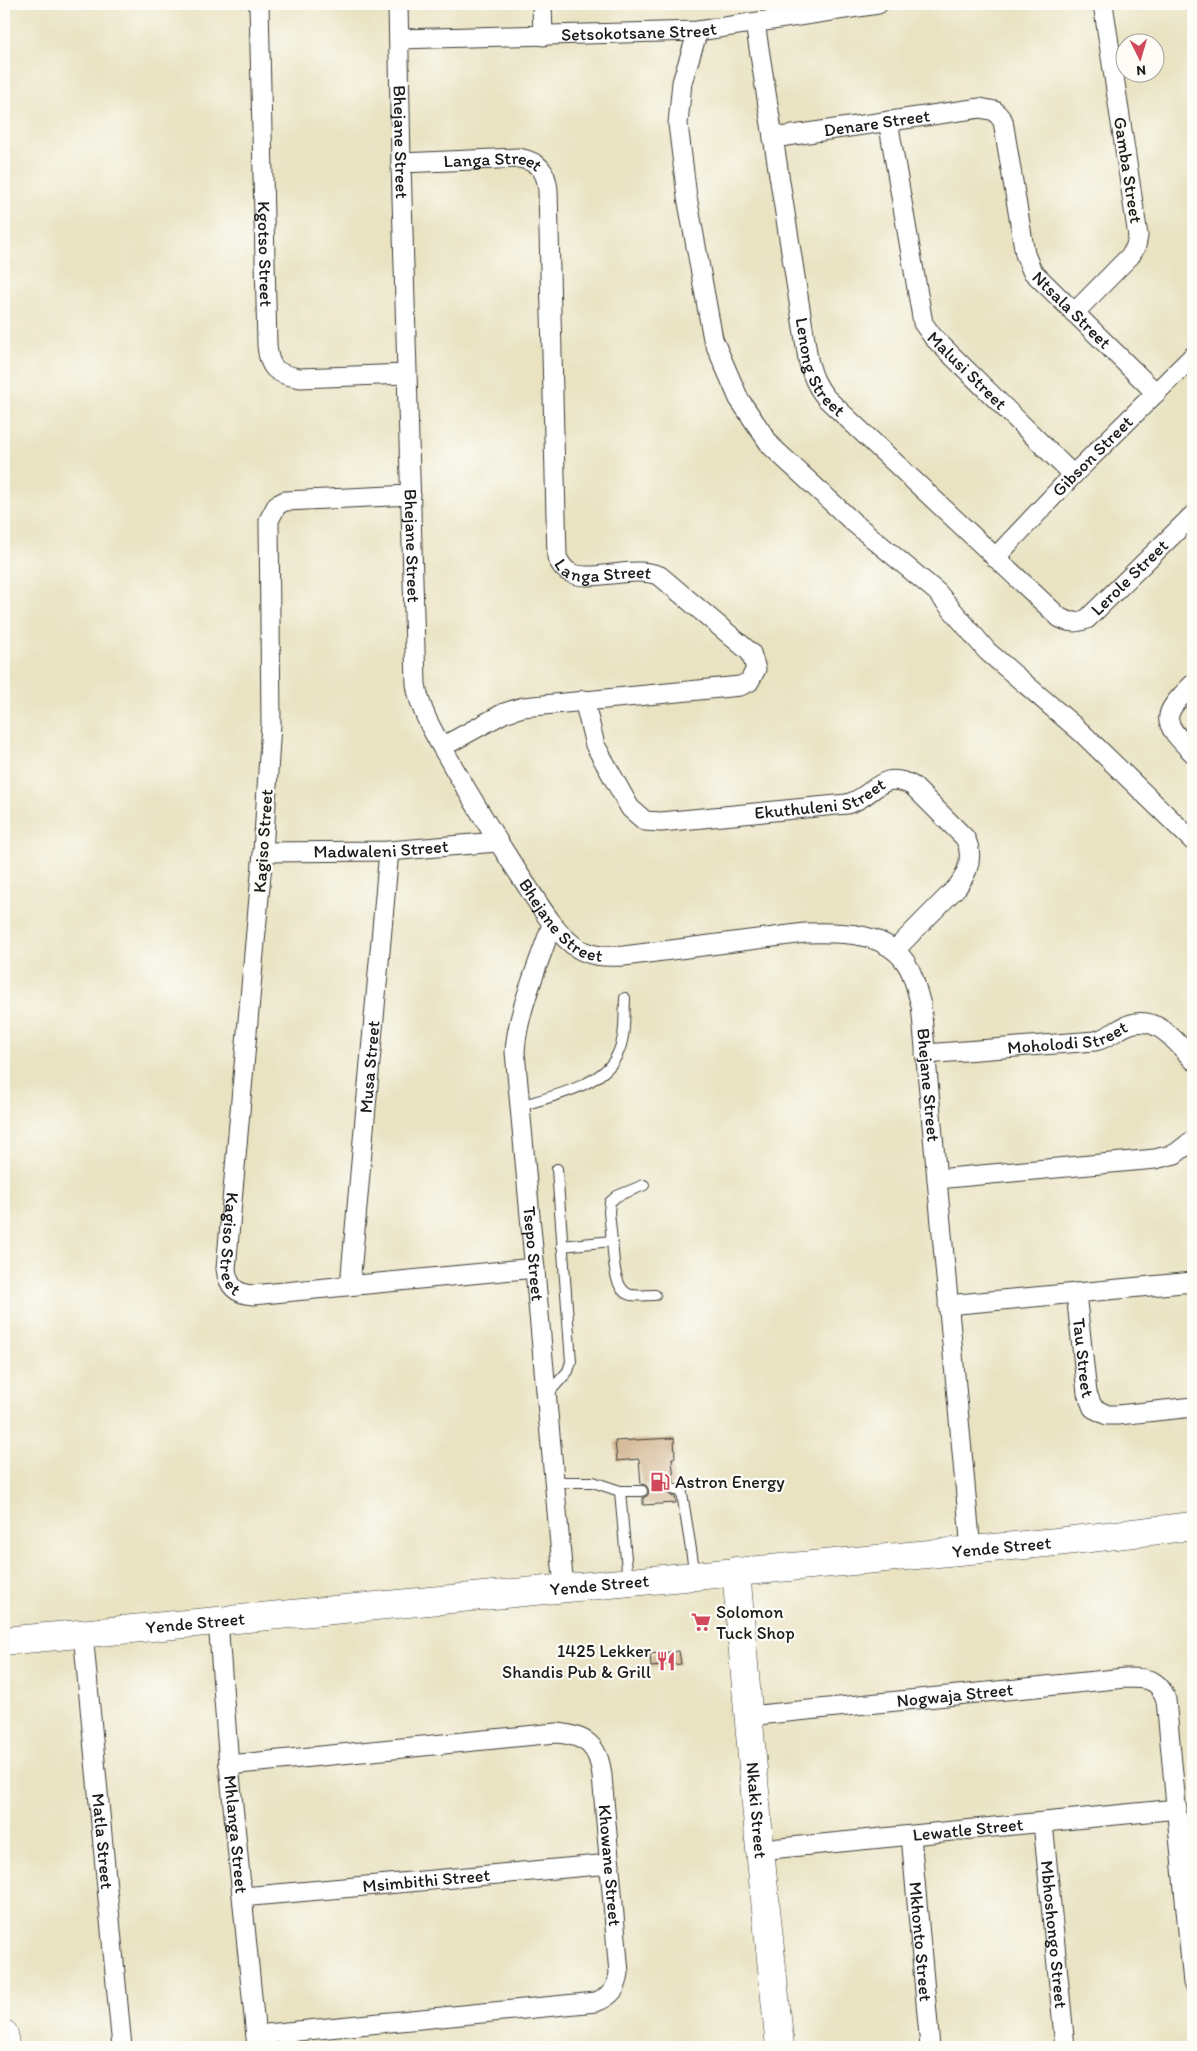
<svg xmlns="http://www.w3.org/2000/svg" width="1197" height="2051" viewBox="0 0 1197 2051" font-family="Itim,sans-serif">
  <rect width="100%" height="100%" fill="#fdfcf7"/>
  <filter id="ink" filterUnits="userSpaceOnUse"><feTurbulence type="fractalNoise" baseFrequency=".02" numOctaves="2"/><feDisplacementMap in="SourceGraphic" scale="10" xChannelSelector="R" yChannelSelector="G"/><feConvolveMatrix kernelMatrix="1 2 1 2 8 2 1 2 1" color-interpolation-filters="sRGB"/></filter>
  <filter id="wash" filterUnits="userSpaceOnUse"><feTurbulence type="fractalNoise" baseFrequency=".0096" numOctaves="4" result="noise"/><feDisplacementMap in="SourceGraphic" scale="20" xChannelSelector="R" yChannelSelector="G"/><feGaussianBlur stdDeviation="1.12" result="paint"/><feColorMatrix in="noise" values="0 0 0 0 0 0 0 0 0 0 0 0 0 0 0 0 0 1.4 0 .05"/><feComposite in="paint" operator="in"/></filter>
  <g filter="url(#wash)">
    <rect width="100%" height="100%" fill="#e9e3c2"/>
    <g id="blocks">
      <g fill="#ceaf87">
        <polygon points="674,1438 675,1458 672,1458 674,1483 669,1486 668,1490 671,1496 675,1497 676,1503 643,1505 643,1498 648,1495 649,1491 646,1485 641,1484 639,1459 617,1461 615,1441"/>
        <polygon points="679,1651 681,1664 651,1667 650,1654"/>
      </g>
    </g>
  </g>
  <g filter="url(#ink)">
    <use href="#blocks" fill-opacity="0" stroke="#3b3a35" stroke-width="1"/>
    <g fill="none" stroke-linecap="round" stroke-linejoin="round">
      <defs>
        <g id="lane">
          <path d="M520 1106C549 1097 603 1086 617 1055 626 1038 624 1017 625 998"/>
          <polyline points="612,1241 609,1212 610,1202 617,1196 644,1185"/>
          <path d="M562 1246 612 1241C614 1257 613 1291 631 1295 638 1296 647 1295 655 1295"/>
          <polyline points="547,1395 568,1371 571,1362 557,1169"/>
          <polyline points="555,1482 593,1482 620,1491 642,1491"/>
          <polyline points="675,1490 679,1490 682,1493 695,1575"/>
          <polyline points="620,1491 628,1582"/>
        </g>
        <g id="street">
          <path id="s1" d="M259 4 267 345C269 369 276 374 300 378L406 374"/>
          <path id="s2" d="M398 4 401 163 416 684C420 714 440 743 455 770 478 809 501 848 527 886 540 906 554 930 573 945 588 957 606 957 624 956L805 933C841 932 889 931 909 968 915 980 917 992 921 1005L971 1550"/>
          <polyline points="542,4 543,36"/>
          <path id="s3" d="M755 23 808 359C812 375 816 386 827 399L1060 618C1070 623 1076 623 1087 619L1193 515"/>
          <polyline points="698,31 682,82 678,124 687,197 713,339 739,399 771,446 853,522 937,592 987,651 1081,732 1193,841"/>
          <path id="s4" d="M399 39 698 31 878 4"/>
          <path id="s5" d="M888 121 923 323 933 337 1073 475"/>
          <path id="s6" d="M773 138 980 108 995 111 1003 121 1025 254 1032 271 1156 393"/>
          <path id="s7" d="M401 163 519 158C539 162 546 170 548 190L557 557C560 563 563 569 569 572 590 584 632 564 660 576L751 653 756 669 749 682 740 686 523 707 504 713 442 747"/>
          <polyline points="1074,313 1131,255 1136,246 1138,236 1103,4"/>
          <path id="s8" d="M411 495 285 501 277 505 269 520 271 724 263 852 226 1269C228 1286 236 1294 253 1295L535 1268"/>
          <path id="s9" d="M995 558 1073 475 1193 356"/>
          <path d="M1193 684C1161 716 1160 720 1193 753"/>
          <path id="s10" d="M584 700 595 745 630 808 645 821 661 822 847 804C875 797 880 768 913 786L965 838C974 855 969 871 958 886L895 950"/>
          <path id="s11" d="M263 852 389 851 497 842"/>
          <path id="s12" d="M552 924C539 963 517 1012 515 1052L564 1588"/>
          <path id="s13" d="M925 1054 1095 1041C1109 1038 1118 1028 1131 1024 1159 1016 1177 1043 1193 1060"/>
          <polyline points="937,1179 1155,1159 1175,1154 1193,1140"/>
          <path id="s14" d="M350 1285 389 851"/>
          <path id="s15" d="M1076 1293 1087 1393 1093 1408 1107 1415H1118L1193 1407"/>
          <polyline points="948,1305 1193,1282"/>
          <path id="s16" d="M218 1621 229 1765 257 2047"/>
          <path id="s17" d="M83 1633 122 2047"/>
          <path id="s18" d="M748 1716 1125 1678C1146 1678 1159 1678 1166 1700L1193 1983"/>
          <path id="s19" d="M229 1765 556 1733C585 1735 599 1745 602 1776L619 1973C617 1989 611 1996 596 2002L256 2035"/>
          <path id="s20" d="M1043 1823 1065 2047"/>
          <path id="s21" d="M911 1836 930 2047"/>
          <path id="s22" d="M760 1850 1177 1809"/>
          <path id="s23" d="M243 1897 610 1864"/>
        </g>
        <g id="secondary">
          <path id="s24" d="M736 1571 760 1850 780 2047"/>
          <path id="s25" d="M4 1641 1056 1542 1193 1526"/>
          <polyline points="4,2034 5,2047"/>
        </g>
      </defs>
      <use href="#lane" stroke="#3b3a35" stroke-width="12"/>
      <use href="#street" stroke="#3b3a35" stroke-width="21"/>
      <use href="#secondary" stroke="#3b3a35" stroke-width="29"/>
      <use href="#lane" stroke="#fff" stroke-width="10"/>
      <use href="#street" stroke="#fff" stroke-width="19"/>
      <use href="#secondary" stroke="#fff" stroke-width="28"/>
    </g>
  </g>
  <defs>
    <symbol id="fuel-bare" viewBox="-9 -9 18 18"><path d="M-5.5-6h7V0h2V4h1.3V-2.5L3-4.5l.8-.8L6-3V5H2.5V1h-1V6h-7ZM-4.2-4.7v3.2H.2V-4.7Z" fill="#d1495b" stroke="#fdfcf7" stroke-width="2.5" paint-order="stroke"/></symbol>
    <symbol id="supermarket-bare" viewBox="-9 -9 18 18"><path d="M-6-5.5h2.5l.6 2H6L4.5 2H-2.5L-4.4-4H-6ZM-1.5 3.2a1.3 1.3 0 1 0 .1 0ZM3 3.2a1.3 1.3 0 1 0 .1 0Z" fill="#d1495b" stroke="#fdfcf7" stroke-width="2.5" paint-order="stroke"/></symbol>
    <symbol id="restaurant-bare" viewBox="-9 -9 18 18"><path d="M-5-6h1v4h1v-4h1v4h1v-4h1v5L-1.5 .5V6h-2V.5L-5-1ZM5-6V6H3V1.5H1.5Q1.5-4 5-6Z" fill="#d1495b" stroke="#fdfcf7" stroke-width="2.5" paint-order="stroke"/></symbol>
  </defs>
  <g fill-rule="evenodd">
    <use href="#fuel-bare" x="646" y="1468" width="28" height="28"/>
    <use href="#supermarket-bare" x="687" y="1608" width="28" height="28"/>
    <use href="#restaurant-bare" x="652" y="1647" width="28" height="28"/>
  </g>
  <g text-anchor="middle" stroke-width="4.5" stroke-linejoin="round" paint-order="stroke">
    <g font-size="18" fill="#1c1c1c" stroke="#fdfcf7">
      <text dy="6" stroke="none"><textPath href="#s4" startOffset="240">Setsokotsane Street</textPath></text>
      <text dy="6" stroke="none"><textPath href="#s6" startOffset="105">Denare Street</textPath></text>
      <text dy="6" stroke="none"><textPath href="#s2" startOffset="138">Bhejane Street</textPath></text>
      <text dy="6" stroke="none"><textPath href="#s7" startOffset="92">Langa Street</textPath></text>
      <text transform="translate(1128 170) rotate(81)" y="6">Gamba Street</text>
      <text dy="6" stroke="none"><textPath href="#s1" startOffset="250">Kgotso Street</textPath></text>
      <text dy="6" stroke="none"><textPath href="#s6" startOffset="446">Ntsala Street</textPath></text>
      <text dy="6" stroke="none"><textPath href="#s3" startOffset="352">Lenong Street</textPath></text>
      <text dy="6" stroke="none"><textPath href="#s5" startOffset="270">Malusi Street</textPath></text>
      <text dy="6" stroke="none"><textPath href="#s9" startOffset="141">Gibson Street</textPath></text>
      <text dy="6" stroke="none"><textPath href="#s2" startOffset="542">Bhejane Street</textPath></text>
      <text dy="6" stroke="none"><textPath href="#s7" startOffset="586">Langa Street</textPath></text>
      <text dy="6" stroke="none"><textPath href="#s3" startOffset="792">Lerole Street</textPath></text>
      <text dy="6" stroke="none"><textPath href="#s10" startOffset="316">Ekuthuleni Street</textPath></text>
      <text transform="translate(263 841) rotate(-86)" y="6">Kagiso Street</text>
      <text dy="6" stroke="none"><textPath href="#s11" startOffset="118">Madwaleni Street</textPath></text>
      <text dy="6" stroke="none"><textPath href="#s2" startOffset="962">Bhejane Street</textPath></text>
      <text dy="6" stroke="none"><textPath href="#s13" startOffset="144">Moholodi Street</textPath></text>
      <text dy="6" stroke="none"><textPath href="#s14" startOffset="219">Musa Street</textPath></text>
      <text dy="6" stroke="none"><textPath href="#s2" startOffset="1458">Bhejane Street</textPath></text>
      <text dy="6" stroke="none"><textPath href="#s8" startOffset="878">Kagiso Street</textPath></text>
      <text dy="6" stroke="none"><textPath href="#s12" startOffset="336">Tsepo Street</textPath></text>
      <text dy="6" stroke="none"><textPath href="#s15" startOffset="65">Tau Street</textPath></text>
      <text dy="6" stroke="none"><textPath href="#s25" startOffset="1002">Yende Street</textPath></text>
      <text dy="6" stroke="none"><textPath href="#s25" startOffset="598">Yende Street</textPath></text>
      <text dy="6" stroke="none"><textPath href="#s25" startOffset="192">Yende Street</textPath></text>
      <text dy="6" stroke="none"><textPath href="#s18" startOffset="208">Nogwaja Street</textPath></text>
      <text dy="6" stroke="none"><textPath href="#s24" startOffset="240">Nkaki Street</textPath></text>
      <text dy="6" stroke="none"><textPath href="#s22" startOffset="209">Lewatle Street</textPath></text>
      <text dy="6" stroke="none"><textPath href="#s16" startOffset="214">Mhlanga Street</textPath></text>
      <text dy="6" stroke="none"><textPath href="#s17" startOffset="209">Matla Street</textPath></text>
      <text dy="6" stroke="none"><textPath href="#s19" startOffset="489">Khowane Street</textPath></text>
      <text dy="6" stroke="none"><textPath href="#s23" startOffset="184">Msimbithi Street</textPath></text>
      <text dy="6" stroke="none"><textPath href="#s20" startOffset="112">Mbhoshongo Street</textPath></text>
      <text dy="6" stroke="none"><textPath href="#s21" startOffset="106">Mkhonto Street</textPath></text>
    </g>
    <g font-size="18" fill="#1c1c1c" stroke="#fdfcf7" text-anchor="start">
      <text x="675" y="1488">Astron Energy</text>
      <text x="716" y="1618">Solomon<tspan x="716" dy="21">Tuck Shop</tspan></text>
      <text x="651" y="1657" text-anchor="end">1425 Lekker<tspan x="651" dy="21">Shandis Pub &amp; Grill</tspan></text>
    </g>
  </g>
  <rect width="1197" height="2051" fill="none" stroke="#fdfcf7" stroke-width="20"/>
  <g transform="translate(1140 58) rotate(175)"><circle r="24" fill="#fdfcf7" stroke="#a3a29f"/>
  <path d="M0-4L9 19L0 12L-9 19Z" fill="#d1495b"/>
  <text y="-8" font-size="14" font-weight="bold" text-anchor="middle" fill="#1c1c1c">N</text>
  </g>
</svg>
